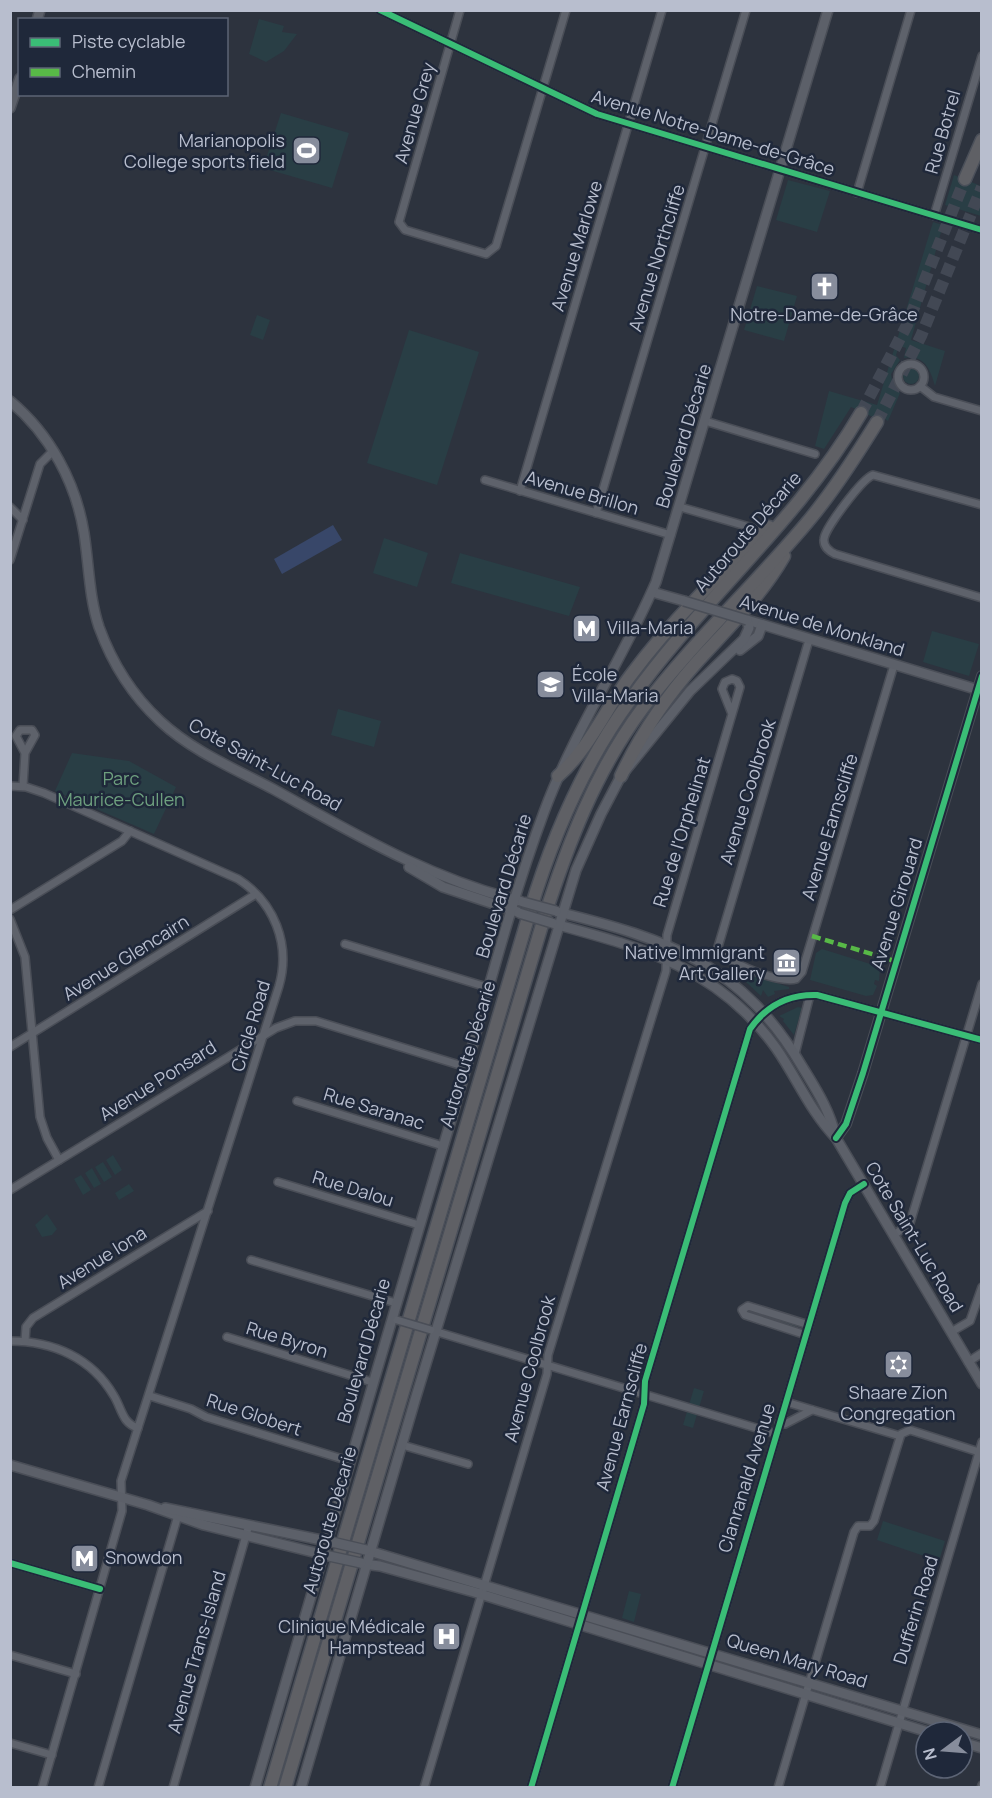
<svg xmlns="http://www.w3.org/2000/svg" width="992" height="1798" viewBox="0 0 992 1798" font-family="Manrope,sans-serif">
  <rect width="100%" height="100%" fill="#2d333e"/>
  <g fill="#293e45">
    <polygon points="259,19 284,26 282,32 297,34 284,51 266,62 249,54"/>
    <polygon points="281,113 349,133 332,188 263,168"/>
    <polygon points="954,175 981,186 981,216 945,205"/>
    <polygon points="788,180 830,191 817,232 776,220"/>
    <path d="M933 222 943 225 911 340 945 351 935 386C930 369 925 355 904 358L906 348 899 346 896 355 900 360 891 374 893 385 900 393 888 421 881 417 877 419 851 407 824 449 815 446 829 391 877 405Z"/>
    <polygon points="757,286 797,296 784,341 744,330"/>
    <polygon points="257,315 270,320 263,340 250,335"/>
    <polygon points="409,330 479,352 437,485 367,463"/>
    <circle cx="911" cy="376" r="8"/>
    <polygon points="384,538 428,553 417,587 373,573"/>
    <polygon points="460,553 580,587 569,616 451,583"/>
    <polygon points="932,631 979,644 969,676 923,662"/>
    <polygon points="338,709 381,721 374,747 331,735"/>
    <polygon points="72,753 129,761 176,787 154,834 55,791"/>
    <polygon points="822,949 880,967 879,981 875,980 874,984 877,986 873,995 866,996 810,980 816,953"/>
    <polygon points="732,969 789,987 789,989 774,991 775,994 768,997 763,990 761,996"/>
    <polygon points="798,1007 802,1008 794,1035 783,1021 784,1019 779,1016"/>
    <polygon points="113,1155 122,1170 115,1175 106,1160"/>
    <polygon points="103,1162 112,1177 104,1182 95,1167"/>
    <polygon points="92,1168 101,1184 94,1188 85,1173"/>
    <polygon points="81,1175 91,1190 83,1195 74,1179"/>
    <polygon points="129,1184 134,1191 119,1200 115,1193"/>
    <polygon points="47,1214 57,1229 52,1235 42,1237 35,1225"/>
    <polygon points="747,1310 796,1325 797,1327 745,1313"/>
    <polygon points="694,1388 704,1391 693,1428 683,1425"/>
    <circle cx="873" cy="1415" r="7"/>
    <polygon points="883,1521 945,1541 939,1561 877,1540"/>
    <polygon points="629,1591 641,1594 634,1622 622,1618"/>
  </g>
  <polygon fill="#384769" points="333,525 342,540 282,574 274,559"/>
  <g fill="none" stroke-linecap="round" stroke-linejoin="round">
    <g stroke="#424854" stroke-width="12" stroke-dasharray="12 6" stroke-linecap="butt">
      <polyline points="861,413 907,325 965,179"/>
      <polyline points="877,422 921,336 982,187"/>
    </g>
    <defs>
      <g id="street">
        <polyline points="380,10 597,114 982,230"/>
        <polyline points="460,10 399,222 405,230 486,254 496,246 566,10"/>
        <polyline points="857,193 911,10"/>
        <polyline points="934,216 982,56"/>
        <circle cx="911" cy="377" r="13"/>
        <polyline points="920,386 934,397 982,411"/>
        <polyline points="705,421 815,454"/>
        <polyline points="485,480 671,535"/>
        <polyline points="520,491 662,10"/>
        <path d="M982 505 873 475C862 479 825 528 824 539 823 547 829 551 835 554L982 598"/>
        <polyline points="10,507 23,520"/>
        <polyline points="680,507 753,528"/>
        <polyline points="596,513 746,10"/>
        <polyline points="10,560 40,464 53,451"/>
        <path d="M809 640 718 947C723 963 781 984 796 979L802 972 894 665"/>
        <path d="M10 786 26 787 44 793 238 879C274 902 291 944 279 986L121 1481 122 1511 42 1788"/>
        <polyline points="23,786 25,753 35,735 32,730 20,730 16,736 25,753"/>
        <polyline points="10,910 122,841 130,831"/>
        <polyline points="10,919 25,957 40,1117 47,1138 59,1160"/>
        <polyline points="345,944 490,988"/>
        <polyline points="10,1047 256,894"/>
        <polyline points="795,1054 810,995"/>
        <polyline points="297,1101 443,1146"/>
        <polyline points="278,1182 419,1225"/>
        <polyline points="10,1190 276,1028 295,1021 316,1021 466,1067"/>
        <polyline points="894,1235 910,1223 982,984"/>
        <polyline points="251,1260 396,1303"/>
        <polyline points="434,1331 776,1434"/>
        <polyline points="951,1332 970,1321 982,1287"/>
        <polyline points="806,1335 745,1315 742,1310 748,1306 809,1325"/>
        <polyline points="227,1337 372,1382"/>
        <path d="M10 1341C53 1341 92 1358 114 1396 122 1409 122 1423 138 1428"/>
        <polyline points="25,1341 26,1327 33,1318 208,1211"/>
        <polyline points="968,1362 982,1353"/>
        <polyline points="150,1396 191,1409 206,1417 349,1461"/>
        <polyline points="786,1402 900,1436"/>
        <polyline points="779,1423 785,1424 812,1410"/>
        <polyline points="402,1445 468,1464"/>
        <polyline points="10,1563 100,1589"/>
        <polyline points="10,1655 76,1674"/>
        <polyline points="10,1743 52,1755"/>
        <polyline points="98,1788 179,1512"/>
        <polyline points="173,1788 249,1525"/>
        <polyline points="424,1788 547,1374 548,1355 666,971 667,935 740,687 737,681 732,679 725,682 722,689 732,714"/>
        <path d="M531 1788 644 1404 645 1381 750 1029C766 1006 789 994 817 995L982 1040"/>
        <polyline points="672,1788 845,1203 850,1193 864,1184"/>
        <polyline points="778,1788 854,1532 858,1526 870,1526 874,1521 901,1434 910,1430 979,1452"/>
        <polyline points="880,1788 982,1442"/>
        <polyline points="981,1788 982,1785"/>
      </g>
      <g id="secondary">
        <polyline points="37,20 40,10"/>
        <polyline points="10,108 20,78"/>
        <path d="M10 401C50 434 76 483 84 533 89 565 89 597 99 627 112 663 132 695 160 721 192 751 235 769 273 789 353 833 430 879 520 901"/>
        <polyline points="652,592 684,601"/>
        <polyline points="747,620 982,691"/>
        <polyline points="740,650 758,636 762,625"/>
        <polyline points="409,867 443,887 518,912"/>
        <path d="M558 912C668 939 743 965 803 1068 817 1091 830 1111 836 1138"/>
        <path d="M555 924C643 948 719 968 776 1048 797 1078 810 1111 836 1138L982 1384"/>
        <polyline points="836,1138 846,1124 863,1073 982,676"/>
        <polyline points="10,1465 148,1505 204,1525 329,1556"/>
        <polyline points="165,1508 331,1542"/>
        <polyline points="366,1550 982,1735"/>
        <polyline points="363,1564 380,1566 474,1592 928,1732"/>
        <polyline points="962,1742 982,1748"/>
        <path d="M255 1788C323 1558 388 1329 457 1100 485 1004 509 906 544 812 574 731 622 661 656 582L828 10"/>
        <polyline points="301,1788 415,1400 576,870 601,814 621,776 690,691 744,639 749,628 747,620"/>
      </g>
      <g id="highway">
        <polyline points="965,179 982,140"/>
        <path d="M558 776C589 749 606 708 631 675 671 621 720 574 769 527"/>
        <path d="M621 776C641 733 666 697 697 662 728 628 761 596 784 556"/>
        <path d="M270 1788 530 911C553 835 584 763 631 699 703 598 797 522 861 413"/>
        <path d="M285 1788 544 918C568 844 595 772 642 709 693 642 756 584 810 519 835 489 856 456 877 422"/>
      </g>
    </defs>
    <use href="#street" stroke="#4a4e57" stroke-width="10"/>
    <use href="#secondary" stroke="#4a4e57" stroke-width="12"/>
    <use href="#highway" stroke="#4a4f59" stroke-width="15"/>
    <use href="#street" stroke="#5e626b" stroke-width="7"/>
    <use href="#secondary" stroke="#5c6069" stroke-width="9"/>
    <use href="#highway" stroke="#5f6065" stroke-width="12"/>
    <defs>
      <polyline id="street-bridge" points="397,1320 431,1330"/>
      <g id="secondary-bridge">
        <polyline points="684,601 747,620"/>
        <polyline points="523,902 556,911"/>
        <polyline points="519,913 552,923"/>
        <polyline points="332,1542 366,1550"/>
        <polyline points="329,1556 361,1563"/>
      </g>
    </defs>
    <use href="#street-bridge" stroke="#4a4e57" stroke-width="10" stroke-linecap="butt"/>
    <use href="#secondary-bridge" stroke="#4a4e57" stroke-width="12" stroke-linecap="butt"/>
    <use href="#street-bridge" stroke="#5e626b" stroke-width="7"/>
    <use href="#secondary-bridge" stroke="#5c6069" stroke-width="9"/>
    <polyline stroke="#58b947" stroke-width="4.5" stroke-dasharray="9 4.5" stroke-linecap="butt" points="812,936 895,961"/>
    <defs>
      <g id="cycleway">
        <polyline points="380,10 597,114 982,230"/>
        <polyline points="836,1138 846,1124 863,1073 982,676"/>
        <polyline points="10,1563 100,1589"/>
        <path d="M531 1788 644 1404 645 1381 750 1029C766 1006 789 994 817 995L982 1040"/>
        <polyline points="672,1788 845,1203 850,1193 864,1184"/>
      </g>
    </defs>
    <use href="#cycleway" stroke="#1f283a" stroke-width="10"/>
    <use href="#cycleway" stroke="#3abd76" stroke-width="6"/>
  </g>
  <defs>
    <symbol id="stadium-square" viewBox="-11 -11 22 22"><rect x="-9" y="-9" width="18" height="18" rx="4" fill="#878d9c" stroke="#1f283a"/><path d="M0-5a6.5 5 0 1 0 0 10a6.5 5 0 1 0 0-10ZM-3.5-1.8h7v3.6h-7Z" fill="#fff"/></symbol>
    <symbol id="church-square" viewBox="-11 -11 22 22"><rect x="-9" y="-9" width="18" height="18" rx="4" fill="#878d9c" stroke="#1f283a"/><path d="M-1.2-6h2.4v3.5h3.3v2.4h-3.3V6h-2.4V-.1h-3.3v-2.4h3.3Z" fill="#fff"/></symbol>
    <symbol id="metro-square" viewBox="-11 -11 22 22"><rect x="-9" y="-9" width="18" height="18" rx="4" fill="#878d9c" stroke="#1f283a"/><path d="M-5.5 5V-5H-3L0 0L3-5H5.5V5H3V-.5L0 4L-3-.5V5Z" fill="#fff"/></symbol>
    <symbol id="school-square" viewBox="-11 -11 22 22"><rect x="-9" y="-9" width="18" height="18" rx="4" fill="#878d9c" stroke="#1f283a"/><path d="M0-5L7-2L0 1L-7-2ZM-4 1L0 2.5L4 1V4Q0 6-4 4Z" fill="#fff"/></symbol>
    <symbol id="museum-square" viewBox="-11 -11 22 22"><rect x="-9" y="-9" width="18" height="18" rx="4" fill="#878d9c" stroke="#1f283a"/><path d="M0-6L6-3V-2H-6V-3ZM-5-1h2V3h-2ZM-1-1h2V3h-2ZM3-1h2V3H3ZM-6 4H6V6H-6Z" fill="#fff"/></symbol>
    <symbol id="synagogue-square" viewBox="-11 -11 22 22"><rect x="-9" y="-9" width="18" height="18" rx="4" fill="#878d9c" stroke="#1f283a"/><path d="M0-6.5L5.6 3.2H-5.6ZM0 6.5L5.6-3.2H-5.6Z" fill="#fff"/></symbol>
    <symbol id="hospital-square" viewBox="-11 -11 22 22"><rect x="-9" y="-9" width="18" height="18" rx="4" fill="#878d9c" stroke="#1f283a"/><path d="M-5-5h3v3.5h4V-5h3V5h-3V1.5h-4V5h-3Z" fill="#fff"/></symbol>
  </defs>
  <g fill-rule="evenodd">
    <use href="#stadium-square" x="290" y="134" width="33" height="33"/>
    <use href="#church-square" x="808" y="270" width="33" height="33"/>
    <use href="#metro-square" x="570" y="612" width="33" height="33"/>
    <use href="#school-square" x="534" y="668" width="33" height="33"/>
    <use href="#museum-square" x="770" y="946" width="33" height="33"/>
    <use href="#synagogue-square" x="882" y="1348" width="33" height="33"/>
    <use href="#metro-square" x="68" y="1542" width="33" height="33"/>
    <use href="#hospital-square" x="430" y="1620" width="33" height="33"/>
  </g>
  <g text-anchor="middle" stroke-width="5" stroke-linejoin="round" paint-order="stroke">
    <g font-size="18" fill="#b8bece" stroke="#1f283a">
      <text transform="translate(415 113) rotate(-74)" y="6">Avenue Grey</text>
      <text transform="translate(943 132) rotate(-74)" y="6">Rue Botrel</text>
      <text transform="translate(713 133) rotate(17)" y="6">Avenue Notre-Dame-de-Grâce</text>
      <text transform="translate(577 246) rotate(-73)" y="6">Avenue Marlowe</text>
      <text transform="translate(657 258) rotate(-73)" y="6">Avenue Northcliffe</text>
      <text transform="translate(684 436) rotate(-73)" y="6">Boulevard Décarie</text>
      <text transform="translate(582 493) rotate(16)" y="6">Avenue Brillon</text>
      <text transform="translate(748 532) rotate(-49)" y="6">Autoroute Décarie</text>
      <text transform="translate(822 626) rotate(17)" y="6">Avenue de Monkland</text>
      <text transform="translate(265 765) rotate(29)" y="6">Cote Saint-Luc Road</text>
      <text transform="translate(748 792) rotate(-73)" y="6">Avenue Coolbrook</text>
      <text transform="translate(830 827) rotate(-73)" y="6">Avenue Earnscliffe</text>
      <text transform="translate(682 832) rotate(-73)" y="6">Rue de l'Orphelinat</text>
      <text transform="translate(504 886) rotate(-73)" y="6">Boulevard Décarie</text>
      <text transform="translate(897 904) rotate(-73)" y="6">Avenue Girouard</text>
      <text transform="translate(126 958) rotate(-32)" y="6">Avenue Glencairn</text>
      <text transform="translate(251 1026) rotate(-73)" y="6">Circle Road</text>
      <text transform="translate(468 1054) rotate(-73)" y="6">Autoroute Décarie</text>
      <text transform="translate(158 1081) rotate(-32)" y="6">Avenue Ponsard</text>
      <text transform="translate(374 1109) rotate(17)" y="6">Rue Saranac</text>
      <text transform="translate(353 1189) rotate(17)" y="6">Rue Dalou</text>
      <text transform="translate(914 1237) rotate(59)" y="6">Cote Saint-Luc Road</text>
      <text transform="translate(102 1258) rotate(-32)" y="6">Avenue Iona</text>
      <text transform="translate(287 1340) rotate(17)" y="6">Rue Byron</text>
      <text transform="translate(364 1351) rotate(-74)" y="6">Boulevard Décarie</text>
      <text transform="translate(530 1369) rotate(-75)" y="6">Avenue Coolbrook</text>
      <text transform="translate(254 1415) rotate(18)" y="6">Rue Globert</text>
      <text transform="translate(622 1417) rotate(-75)" y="6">Avenue Earnscliffe</text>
      <text transform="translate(747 1478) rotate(-73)" y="6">Clanranald Avenue</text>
      <text transform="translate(330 1520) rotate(-74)" y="6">Autoroute Décarie</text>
      <text transform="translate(916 1610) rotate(-73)" y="6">Dufferin Road</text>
      <text transform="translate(197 1652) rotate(-74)" y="6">Avenue Trans-Island</text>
      <text transform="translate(797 1661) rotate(17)" y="6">Queen Mary Road</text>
    </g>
    <g font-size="18" fill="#b8bece" stroke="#1f283a" text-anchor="end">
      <text x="285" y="147">Marianopolis<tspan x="285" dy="21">College sports field</tspan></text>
      <text x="824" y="321" text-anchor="middle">Notre-Dame-de-Grâce</text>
      <text x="607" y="634" text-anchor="start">Villa-Maria</text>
      <text x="572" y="681" text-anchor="start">École<tspan x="572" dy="21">Villa-Maria</tspan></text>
      <text x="765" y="959">Native Immigrant<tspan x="765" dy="21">Art Gallery</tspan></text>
      <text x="898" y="1399" text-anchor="middle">Shaare Zion<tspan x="898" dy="21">Congregation</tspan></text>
      <text x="105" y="1564" text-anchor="start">Snowdon</text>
      <text x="425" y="1633">Clinique Médicale<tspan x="425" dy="21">Hampstead</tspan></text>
    </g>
    <g font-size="18" fill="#6ea07f" stroke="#1f283a">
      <text x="121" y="785">Parc<tspan x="121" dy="21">Maurice-Cullen</tspan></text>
    </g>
  </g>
  <rect width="992" height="1798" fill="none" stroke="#b8bece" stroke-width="24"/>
  <rect x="18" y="18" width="210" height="78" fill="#1f283a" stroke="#5c6475" stroke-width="1.5"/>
  <rect x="30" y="38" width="30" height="9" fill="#3abd76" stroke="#5c6475" stroke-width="1.5"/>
  <text x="72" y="48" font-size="18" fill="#b8bece">Piste cyclable</text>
  <rect x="30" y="68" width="30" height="9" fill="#58b947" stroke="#5c6475" stroke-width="1.5"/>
  <text x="72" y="78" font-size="18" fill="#b8bece">Chemin</text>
  <g transform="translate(944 1750) rotate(254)"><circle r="28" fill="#1f283a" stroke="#5c6475" stroke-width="1.5"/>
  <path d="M0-4.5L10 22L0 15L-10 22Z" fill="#878d9c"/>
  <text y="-9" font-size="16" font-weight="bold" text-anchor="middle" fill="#b8bece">N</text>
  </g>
</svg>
